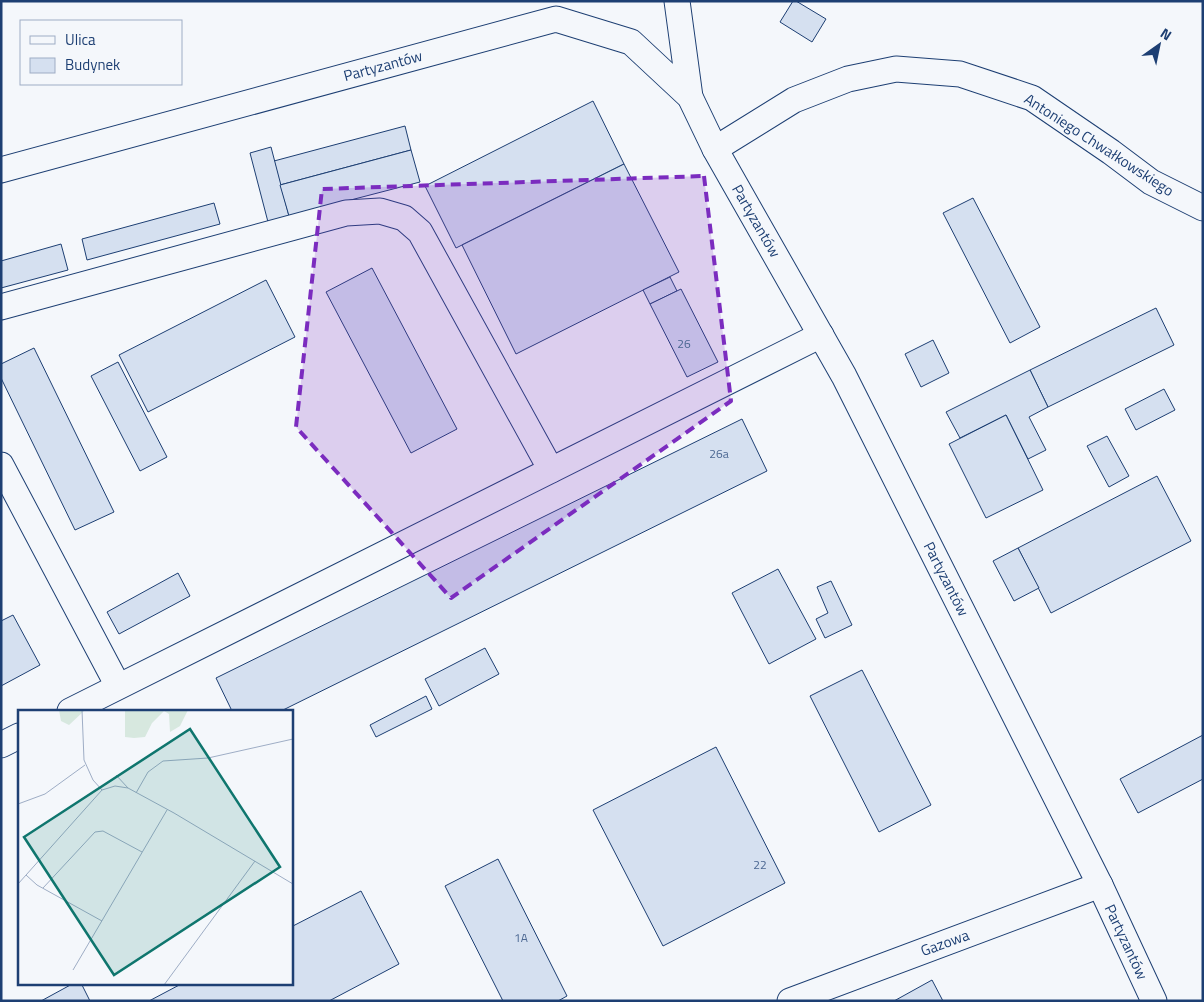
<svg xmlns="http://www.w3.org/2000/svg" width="1204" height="1002" viewBox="0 0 1204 1002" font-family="'Titillium Web',sans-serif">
  <rect width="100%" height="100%" fill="#f4f7fb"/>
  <g fill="#d5e0f0" stroke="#1d3f73">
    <polygon points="793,1 796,1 826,19 812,42 780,22"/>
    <polygon points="593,101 624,164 456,248 425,186"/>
    <polygon points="405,126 411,150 280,185 274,161"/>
    <polygon points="271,147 289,216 268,222 250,153"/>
    <polygon points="411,150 420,182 289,216 280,185"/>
    <polygon points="624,164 679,272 516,354 462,245"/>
    <polygon points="973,198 1040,327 1010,343 943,213"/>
    <polygon points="214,203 220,224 87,260 82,239"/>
    <polygon points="61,244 68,270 1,288 1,261"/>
    <polygon points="372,268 457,429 411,453 326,292"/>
    <polygon points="670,277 677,291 650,304 643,290"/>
    <polygon points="266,280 295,337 148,412 119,355"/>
    <polygon points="681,289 718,362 687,377 650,304"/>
    <polygon points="1156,308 1174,345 1048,407 1030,370"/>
    <polygon points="933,340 949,373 921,387 905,354"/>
    <polygon points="34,348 114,512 75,530 1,378 1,364"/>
    <polygon points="118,362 167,457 140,471 91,376"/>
    <polygon points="1030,370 1048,407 1029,417 1046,450 1028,459 1006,415 960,438 946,412"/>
    <polygon points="1164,389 1175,410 1136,430 1125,409"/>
    <polygon points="1006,415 1043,490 986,518 949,444"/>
    <polygon points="742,419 767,471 281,711 232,711 216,678"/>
    <polygon points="1107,436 1129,476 1109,487 1087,446"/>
    <polygon points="1157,476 1191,541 1051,613 1018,548"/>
    <polygon points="1018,548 1039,588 1014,601 993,561"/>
    <polygon points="778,569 816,639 769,664 732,593"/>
    <polygon points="178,573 190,596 119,634 107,612"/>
    <polygon points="831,581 852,625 825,638 816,619 828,613 817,587"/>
    <polygon points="13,615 40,665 1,686 1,621"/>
    <polygon points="485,648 499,674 439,706 425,679"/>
    <polygon points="862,670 931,805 879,832 810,696"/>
    <polygon points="426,696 432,709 376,737 370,725"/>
    <polygon points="1203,735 1203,779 1138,813 1120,779"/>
    <polygon points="716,747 785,883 663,946 593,810"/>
    <polygon points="498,859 567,996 558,1001 503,1001 445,886"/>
    <polygon points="361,891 399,964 329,1001 149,1001 183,983 291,983 291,927"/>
    <polygon points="932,980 943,1001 894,1001"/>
    <polygon points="74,983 81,983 90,1001 41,1001"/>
  </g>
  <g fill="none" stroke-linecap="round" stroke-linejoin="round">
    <defs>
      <g id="minor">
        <polyline points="677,1 690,97"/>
        <polyline points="715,149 794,100 848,79 896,69 960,74 1032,98 1111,152 1151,182 1203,208"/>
        <polyline points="1,170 556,19 631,42 690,97 715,149 844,376 1100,885 1154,1001"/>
        <polyline points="1,307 346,213 380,211 404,218 420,232 551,470"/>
        <polyline points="1,465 118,686"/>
        <polyline points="70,711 821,335"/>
        <polyline points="1,745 19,736"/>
        <polyline points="790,1001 1100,885"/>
      </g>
    </defs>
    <use href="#minor" stroke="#1d3f73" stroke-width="27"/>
    <use href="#minor" stroke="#f4f7fb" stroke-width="25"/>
  </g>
  <path fill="#7b2cbf" fill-opacity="0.2" stroke="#7b2cbf" stroke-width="4" stroke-dasharray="10 6" stroke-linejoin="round" d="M704 176 731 401 451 598 296 427 322 189Z"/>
  <g text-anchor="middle" stroke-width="4" stroke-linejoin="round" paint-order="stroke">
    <g font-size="12" fill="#4b6792">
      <text x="684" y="348">26</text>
      <text x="719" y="458">26a</text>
      <text x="760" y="869">22</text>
      <text x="521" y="942">1A</text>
    </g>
    <g font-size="15" fill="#1d3f73" stroke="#f4f7fb">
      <text transform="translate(383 66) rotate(-15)" y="5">Partyzantów</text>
      <text transform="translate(1099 145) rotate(33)" y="5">Antoniego Chwałkowskiego</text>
      <text transform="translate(756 221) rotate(60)" y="5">Partyzantów</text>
      <text transform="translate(946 579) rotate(63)" y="5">Partyzantów</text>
      <text transform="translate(1126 942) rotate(65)" y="5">Partyzantów</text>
      <text transform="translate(945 943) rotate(-20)" y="5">Gazowa</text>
    </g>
  </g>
  <g transform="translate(18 710)">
    <rect width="275" height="275" fill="#f4f7fb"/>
    <path d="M41 0H94L66 1 51 15 43 11ZM107 0H170L162 16 152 22 151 4 146 1 134 13 127 27 116 28 107 27Z" fill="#d7e8df"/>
    <path fill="none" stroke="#9eadc5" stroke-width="1" d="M64 0 66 50 75 70 84 80M98 65 110 78M118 83 130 62 145 51 190 48 275 29M0 94 27 84 67 55M8 165 19 175 84 211M0 174 84 80 97 76 110 78 156 103 275 174M25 178 77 122 85 121 124 142M55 260 149 100M146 275 237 151"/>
    <path fill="#0f766e" fill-opacity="0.15" stroke="#0f766e" stroke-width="2.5" d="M172 19 262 157 96 265 6 127Z"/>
    <rect width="275" height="275" fill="none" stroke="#1d3f73" stroke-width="2.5"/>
  </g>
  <rect width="1204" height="1002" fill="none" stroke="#1d3f73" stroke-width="5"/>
  <rect x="20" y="20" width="162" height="65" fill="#f4f7fb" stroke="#9eadc5"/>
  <rect x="30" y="36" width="25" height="8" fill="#f4f7fb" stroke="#9eadc5"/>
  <text x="65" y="45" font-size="15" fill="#1d3f73">Ulica</text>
  <rect x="30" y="58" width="25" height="15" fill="#d5e0f0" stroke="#9eadc5"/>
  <text x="65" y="70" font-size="15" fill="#1d3f73">Budynek</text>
  <g transform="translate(1159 45) rotate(33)" stroke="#f4f7fb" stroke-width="4" paint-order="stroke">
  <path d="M0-4L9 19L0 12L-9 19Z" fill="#1d3f73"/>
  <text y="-8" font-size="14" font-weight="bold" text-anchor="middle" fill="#1d3f73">N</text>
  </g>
</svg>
